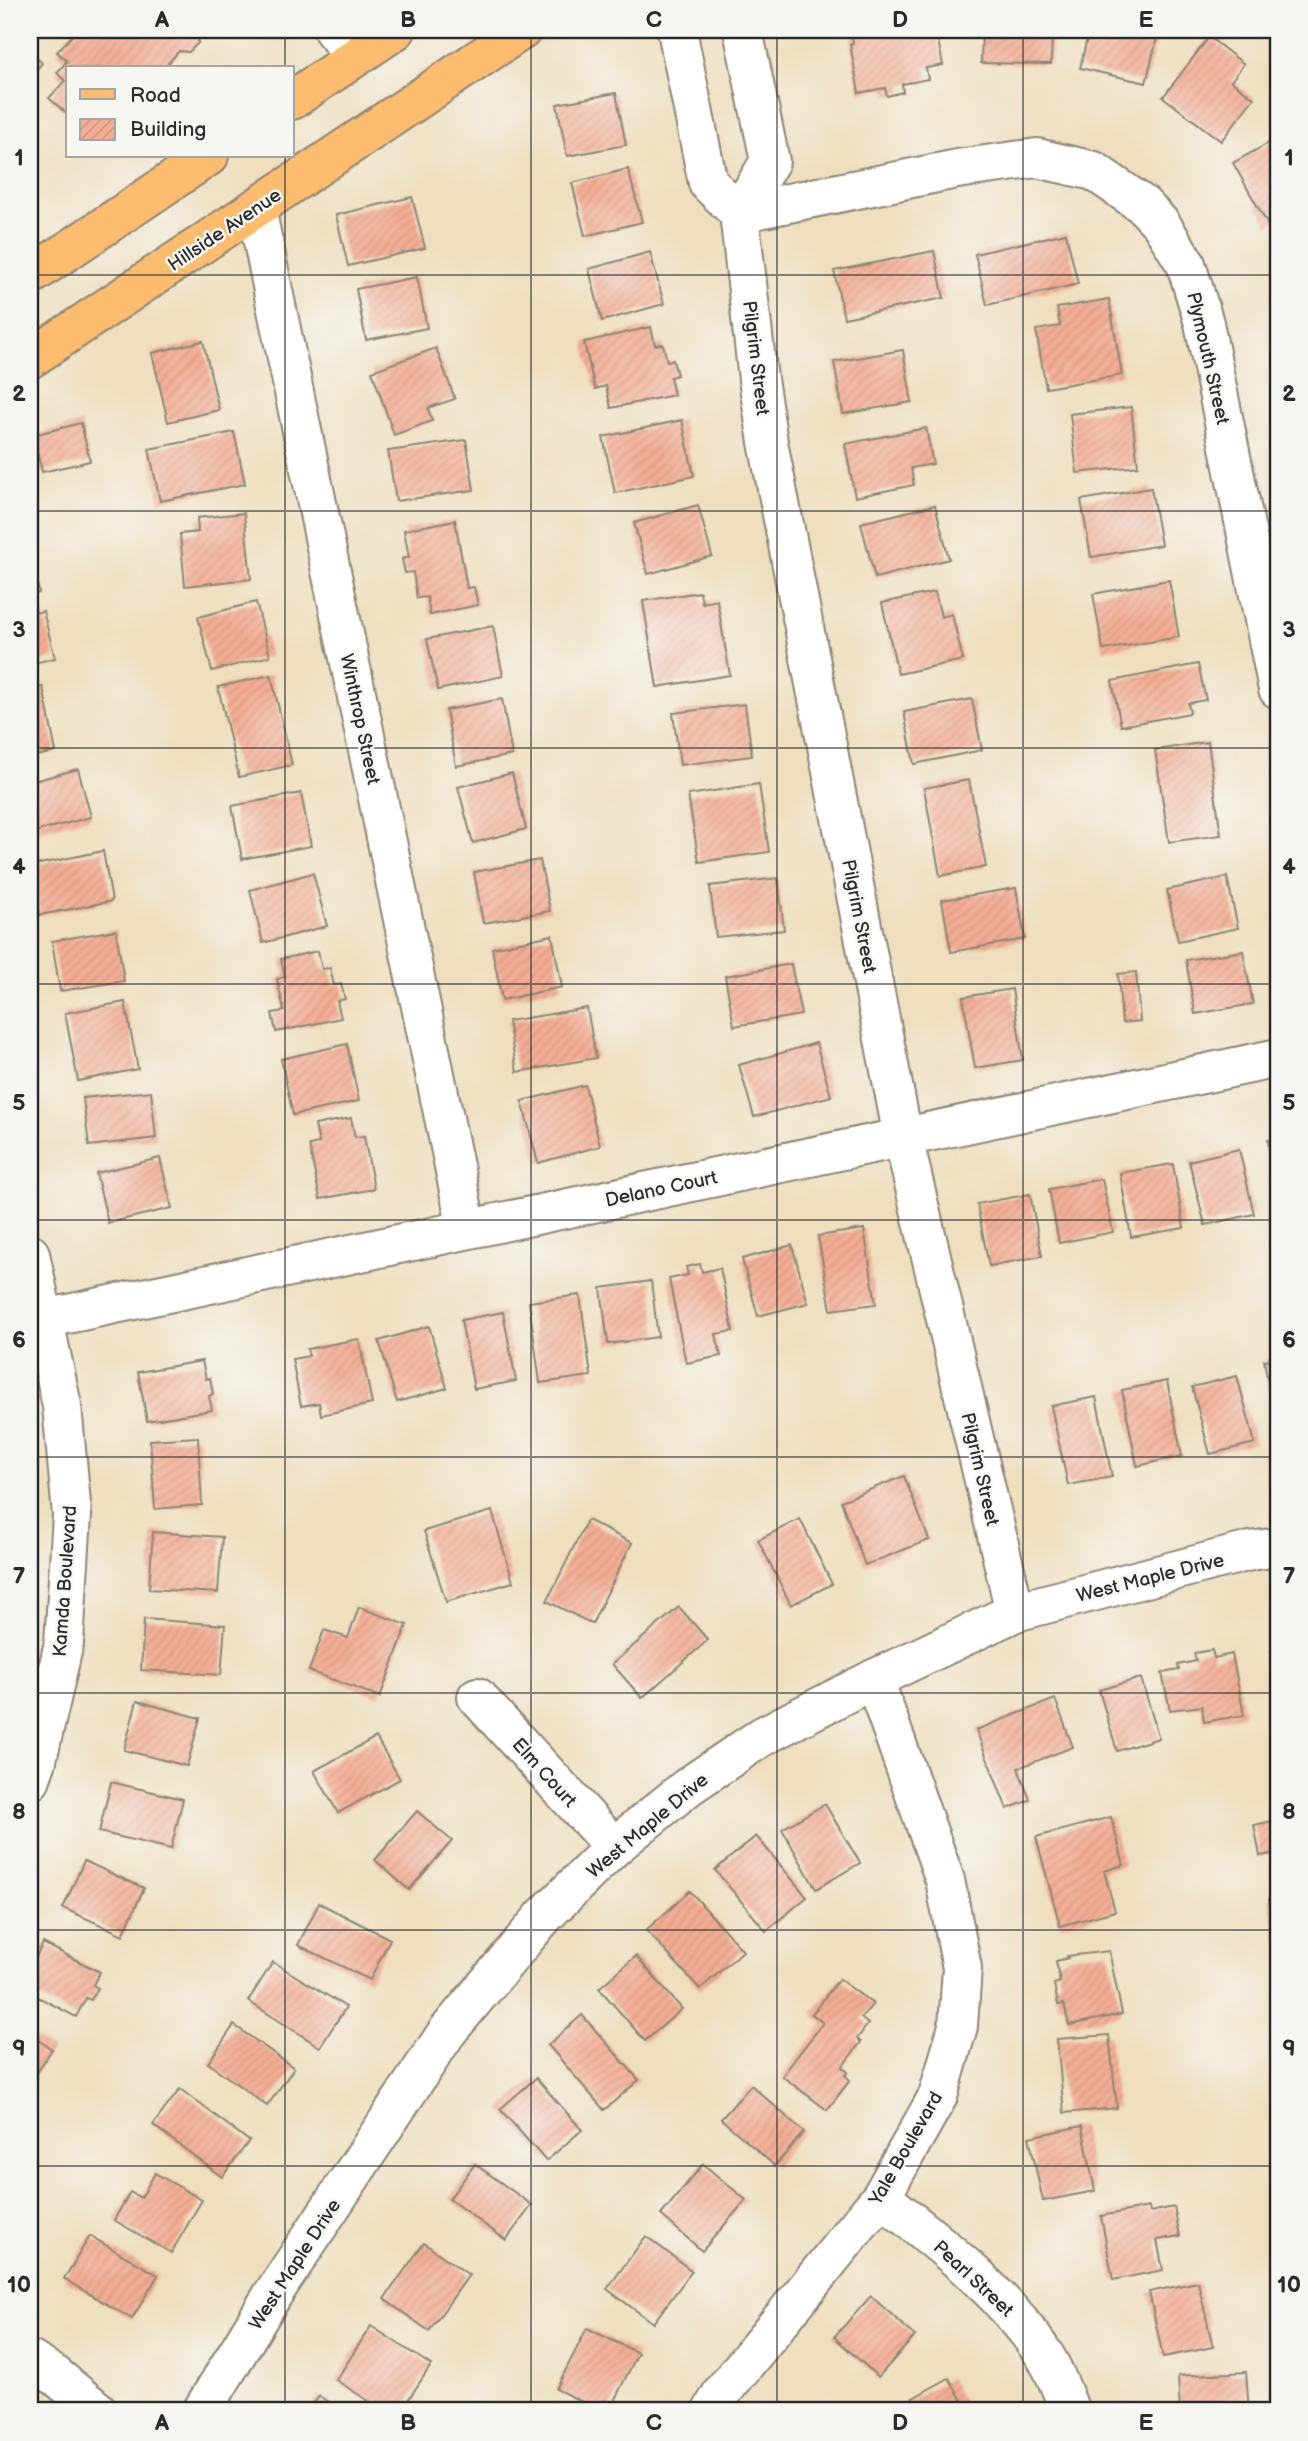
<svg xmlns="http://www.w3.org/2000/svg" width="1308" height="2441" viewBox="0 0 1308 2441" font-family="'Balsamiq Sans',sans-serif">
  <defs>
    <pattern id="building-hatch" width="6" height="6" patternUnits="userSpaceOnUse" patternTransform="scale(1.75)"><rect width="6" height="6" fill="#f4ae95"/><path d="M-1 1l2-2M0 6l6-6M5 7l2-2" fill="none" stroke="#d19681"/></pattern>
  </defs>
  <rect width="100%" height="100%" fill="#f6f6f2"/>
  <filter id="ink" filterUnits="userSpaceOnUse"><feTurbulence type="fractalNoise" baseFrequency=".0143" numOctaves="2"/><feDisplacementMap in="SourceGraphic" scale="14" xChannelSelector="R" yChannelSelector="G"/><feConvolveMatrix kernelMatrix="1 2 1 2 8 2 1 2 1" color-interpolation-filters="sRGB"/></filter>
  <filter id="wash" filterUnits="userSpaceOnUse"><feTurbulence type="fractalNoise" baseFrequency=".00686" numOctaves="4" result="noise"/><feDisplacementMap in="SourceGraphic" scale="28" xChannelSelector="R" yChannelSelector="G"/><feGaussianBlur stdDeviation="1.57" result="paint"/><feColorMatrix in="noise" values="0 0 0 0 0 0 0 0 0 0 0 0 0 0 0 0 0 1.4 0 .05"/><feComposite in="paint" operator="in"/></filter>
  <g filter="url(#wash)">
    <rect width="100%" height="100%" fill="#efdfbf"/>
    <g id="blocks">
      <g fill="url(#building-hatch)">
        <polygon points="77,30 195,30 199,32 198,43 189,52 179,51 164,68 68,68 68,115 49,98 65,81 57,73 67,61 57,52"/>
        <polygon points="851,30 900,30 900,32 936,30 943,65 926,68 928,79 902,84 903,92 887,96 885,88 859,93 850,44 853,43"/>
        <polygon points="982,30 1052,30 1051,64 981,63"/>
        <polygon points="1089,30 1159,30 1146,83 1080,68"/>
        <polygon points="1209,37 1244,64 1231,81 1254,98 1221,141 1163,97"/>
        <polygon points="30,51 42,63 30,77"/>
        <polygon points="616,93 626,145 567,156 557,104"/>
        <polygon points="1278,138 1278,220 1268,225 1233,163"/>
        <polygon points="628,169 642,222 585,236 572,183"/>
        <polygon points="412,197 425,248 348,266 336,215"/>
        <polygon points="1066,233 1078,284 987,305 975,254"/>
        <polygon points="934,251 944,298 844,318 834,271"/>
        <polygon points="650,252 664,304 602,321 589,269"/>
        <polygon points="417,277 427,328 366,340 356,289"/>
        <polygon points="1109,299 1122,375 1046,388 1036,330 1060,326 1057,308"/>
        <polygon points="651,327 655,345 663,344 667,361 673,360 677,375 670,377 674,395 611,408 606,386 595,389 584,342"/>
        <polygon points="203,341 219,410 168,422 152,353"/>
        <polygon points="436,348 455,399 428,408 432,421 394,435 372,371"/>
        <polygon points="903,350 912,402 843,414 834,362"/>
        <polygon points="1131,407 1138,466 1077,473 1070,414"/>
        <polygon points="682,420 694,476 615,493 603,437"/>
        <polygon points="81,423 90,461 42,472 33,435"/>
        <polygon points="926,428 933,464 911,468 914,485 855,497 845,444"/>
        <polygon points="234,432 245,484 160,501 149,449"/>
        <polygon points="466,440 474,490 396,501 388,451"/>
        <polygon points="1151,488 1161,545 1091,557 1081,500"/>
        <polygon points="698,505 712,556 648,574 634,523"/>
        <polygon points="935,505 949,559 875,578 861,523"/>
        <polygon points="244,513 251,579 185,586 180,534 198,532 197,518"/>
        <polygon points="455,520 467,588 474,587 478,605 430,615 427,597 417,598 413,572 405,573 402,559 409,557 404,530"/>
        <polygon points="30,546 39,593 30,595"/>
        <polygon points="1169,580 1179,637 1103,650 1093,594"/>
        <polygon points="700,592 702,603 717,600 730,675 657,687 643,601"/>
        <polygon points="935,592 941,617 952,614 963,660 898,674 882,603"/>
        <polygon points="256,602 270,656 212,671 198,617"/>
        <polygon points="43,611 55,658 30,664 30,614"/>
        <polygon points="493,626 503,676 438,690 427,639"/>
        <polygon points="1198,664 1206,700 1188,703 1190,713 1121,726 1112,681"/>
        <polygon points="271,675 292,765 239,777 218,687"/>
        <polygon points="43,687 56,752 30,757 30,689"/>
        <polygon points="502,699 512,755 456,766 446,710"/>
        <polygon points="972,699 982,750 914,764 904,712"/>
        <polygon points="745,704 752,756 680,765 673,713"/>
        <polygon points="1208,742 1221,835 1169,842 1155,750"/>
        <polygon points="78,769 91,817 30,833 30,782"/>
        <polygon points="512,773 526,829 473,843 458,787"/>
        <polygon points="969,780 986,867 940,876 924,788"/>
        <polygon points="759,784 769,852 699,862 688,795"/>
        <polygon points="301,793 311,846 242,859 232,806"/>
        <polygon points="103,851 112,901 40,915 34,885 30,886 30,866"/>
        <polygon points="540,860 550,911 483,923 474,872"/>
        <polygon points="313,873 327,926 263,943 250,890"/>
        <polygon points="1227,877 1238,928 1178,941 1167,890"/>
        <polygon points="778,878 784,930 716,937 710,886"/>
        <polygon points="1016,888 1025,939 951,952 942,900"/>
        <polygon points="116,930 124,981 60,991 52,941"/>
        <polygon points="552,935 562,987 502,1000 492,948"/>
        <polygon points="318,951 322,969 330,968 334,985 341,984 345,999 337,1001 341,1018 276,1032 272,1013 284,1011 277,979 285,977 281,959"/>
        <polygon points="1243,951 1253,1004 1195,1014 1186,960"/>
        <polygon points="791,964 801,1015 734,1026 725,976"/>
        <polygon points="1136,972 1140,1021 1122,1023 1118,974"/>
        <polygon points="1012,989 1023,1060 975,1068 963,997"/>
        <polygon points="125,1002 138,1069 78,1081 65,1013"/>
        <polygon points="587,1008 596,1058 517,1072 508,1021"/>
        <polygon points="816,1043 831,1096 754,1117 739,1065"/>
        <polygon points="347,1044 359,1101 293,1115 281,1059"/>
        <polygon points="585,1085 600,1146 538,1163 522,1101"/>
        <polygon points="151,1091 156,1138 89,1146 83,1098"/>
        <polygon points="351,1118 355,1137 364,1136 374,1189 320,1199 309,1145 319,1143 315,1125"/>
        <polygon points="1278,1139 1278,1210 1277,1210 1268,1140"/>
        <polygon points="1239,1149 1254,1214 1205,1225 1189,1161"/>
        <polygon points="160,1158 172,1208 108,1223 96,1173"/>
        <polygon points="1173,1164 1184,1228 1131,1237 1120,1173"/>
        <polygon points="1102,1179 1113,1232 1059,1243 1049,1189"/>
        <polygon points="1030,1194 1042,1256 989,1266 977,1204"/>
        <polygon points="864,1229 876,1304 831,1310 818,1236"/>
        <polygon points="792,1245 808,1303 758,1316 742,1259"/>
        <polygon points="700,1264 702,1272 720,1268 733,1331 716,1334 721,1356 686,1363 669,1279 688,1275 686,1267"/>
        <polygon points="651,1281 658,1337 608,1344 601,1288"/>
        <polygon points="580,1295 591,1376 540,1383 529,1302"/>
        <polygon points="503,1312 516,1381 474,1389 461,1320"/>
        <polygon points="429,1326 447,1388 397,1402 379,1341"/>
        <polygon points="359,1339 372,1404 321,1415 319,1403 301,1406 292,1359 309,1356 307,1349"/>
        <polygon points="1278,1358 1278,1433 1277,1433 1264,1360"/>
        <polygon points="202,1361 206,1379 210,1378 213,1394 209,1396 212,1410 147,1421 138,1372"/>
        <polygon points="1237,1376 1255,1443 1210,1454 1192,1387"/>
        <polygon points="1167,1381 1182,1456 1137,1466 1122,1390"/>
        <polygon points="1096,1397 1112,1477 1068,1485 1051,1406"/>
        <polygon points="198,1437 202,1505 155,1509 150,1440"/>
        <polygon points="904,1476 929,1540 865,1565 841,1501"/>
        <polygon points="492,1511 513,1582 446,1602 424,1531"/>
        <polygon points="800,1519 832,1584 791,1605 758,1540"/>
        <polygon points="587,1520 632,1543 592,1624 547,1601"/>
        <polygon points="153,1532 222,1537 218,1593 149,1589"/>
        <polygon points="359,1607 407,1625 380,1697 309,1671 324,1630 348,1638"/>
        <polygon points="679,1607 708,1640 642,1698 612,1664"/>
        <polygon points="144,1619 225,1625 221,1675 141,1670"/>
        <polygon points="1212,1650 1214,1658 1232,1654 1244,1715 1204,1722 1202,1706 1170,1710 1162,1673 1179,1670 1178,1665 1196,1661 1194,1653"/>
        <polygon points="1278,1650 1278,1683 1277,1683 1271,1651"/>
        <polygon points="1141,1678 1159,1738 1117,1751 1099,1690"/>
        <polygon points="1055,1699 1073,1747 1018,1768 1030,1800 1007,1809 976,1730"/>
        <polygon points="137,1701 200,1718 187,1766 124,1750"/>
        <polygon points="376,1737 400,1779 338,1813 314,1771"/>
        <polygon points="111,1782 183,1799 171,1849 99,1832"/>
        <polygon points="825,1804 860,1863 816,1889 782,1829"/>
        <polygon points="417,1811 452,1841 409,1890 375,1860"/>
        <polygon points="1111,1817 1124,1865 1104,1871 1115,1911 1060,1926 1036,1837"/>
        <polygon points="1278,1820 1278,1853 1260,1856 1254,1825"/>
        <polygon points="756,1836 807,1897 766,1931 715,1870"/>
        <polygon points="84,1861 144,1888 123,1935 63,1908"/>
        <polygon points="690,1891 743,1951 700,1989 646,1930"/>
        <polygon points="1278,1897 1278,1941 1277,1941 1269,1899"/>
        <polygon points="319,1903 390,1939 370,1980 298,1945"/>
        <polygon points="43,1943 100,1972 93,1985 98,1988 91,2000 86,1998 76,2017 30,1993 30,1969"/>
        <polygon points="1109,1951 1122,2014 1069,2025 1064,2004 1058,2005 1054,1984 1060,1982 1056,1961 1068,1958 1067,1956"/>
        <polygon points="636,1956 682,2009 645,2041 599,1988"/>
        <polygon points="273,1962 346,2007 320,2047 248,2001"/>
        <polygon points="839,1979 873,2004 861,2018 868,2024 857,2039 861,2042 842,2067 848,2072 845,2075 850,2080 827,2110 782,2076 823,2023 812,2014"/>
        <polygon points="582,2015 639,2080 604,2110 548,2045"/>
        <polygon points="234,2025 294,2068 267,2106 208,2063"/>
        <polygon points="30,2035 52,2049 30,2083"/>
        <polygon points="1109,2035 1117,2108 1064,2113 1057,2039"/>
        <polygon points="536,2078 582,2130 546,2161 500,2109"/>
        <polygon points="751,2085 804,2132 775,2166 721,2119"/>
        <polygon points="180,2089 249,2141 222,2177 153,2125"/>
        <polygon points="1082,2126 1095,2191 1043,2201 1029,2137"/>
        <polygon points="475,2164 532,2205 506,2240 449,2199"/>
        <polygon points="703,2164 746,2200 702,2251 661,2215"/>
        <polygon points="155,2173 202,2200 171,2253 114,2220 130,2192 141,2198"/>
        <polygon points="1149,2207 1150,2212 1174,2207 1180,2236 1157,2240 1163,2270 1113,2280 1101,2216"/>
        <polygon points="90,2236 158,2275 132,2319 64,2279"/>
        <polygon points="646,2236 692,2271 653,2323 607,2289"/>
        <polygon points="424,2243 469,2275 429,2331 384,2299"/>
        <polygon points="1198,2282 1213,2347 1163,2357 1149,2292"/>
        <polygon points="871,2296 915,2336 878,2377 834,2337"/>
        <polygon points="371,2326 431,2365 401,2411 384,2411 336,2380"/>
        <polygon points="587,2328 638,2353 609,2411 601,2411 556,2389"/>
        <polygon points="1246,2372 1249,2411 1180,2411 1178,2376"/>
        <polygon points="949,2378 968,2411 911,2411 906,2402"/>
        <polygon points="319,2396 344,2411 309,2411"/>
      </g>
    </g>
  </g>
  <g filter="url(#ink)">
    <use href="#blocks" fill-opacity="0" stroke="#8d8575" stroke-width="2"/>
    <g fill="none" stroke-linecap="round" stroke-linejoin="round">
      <defs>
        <g id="minor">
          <polyline points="333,30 355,57"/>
          <polyline points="677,30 708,183 739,213"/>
          <polyline points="743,30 770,161 739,213 758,379 768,442 903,1137 1015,1612"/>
          <polyline points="256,208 467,1229"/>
          <polyline points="739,213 957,169 1037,158 1094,171 1143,205 1161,224 1186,264 1204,323 1278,689"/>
          <polyline points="30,1254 62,1406 72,1515 64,1643 36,1764 30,1781"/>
          <polyline points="44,1319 1278,1058"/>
          <polyline points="477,1697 614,1847"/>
          <path d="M881 2197C940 2244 1000 2289 1043 2353 1055 2370 1062 2392 1070 2411"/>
          <polyline points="30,2360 56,2376 98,2411"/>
          <polyline points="202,2411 273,2294 447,2032 544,1916 614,1847 689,1786 763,1736 874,1679 1015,1612 1250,1551 1278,1547"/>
          <polyline points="712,2411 723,2391 881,2197 938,2096 958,2026 962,1968 945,1880 874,1679"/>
        </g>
        <g id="major">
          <polyline points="292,100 396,30"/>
          <polyline points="30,276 209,156"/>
          <polyline points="30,359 522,30"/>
        </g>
      </defs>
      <use href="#minor" stroke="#8d8575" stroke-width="42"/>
      <use href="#major" stroke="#8d8575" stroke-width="42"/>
      <use href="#minor" stroke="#fff" stroke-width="38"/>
      <use href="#major" stroke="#fdbc70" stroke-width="38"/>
    </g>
  </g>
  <path fill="none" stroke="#2b2b2b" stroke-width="2" stroke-opacity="0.55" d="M285 30V68M531 30V2411M777 30V2411M1023 30V2411M285 156V2411M30 275H1278M30 511H1278M30 748H1278M30 984H1278M30 1220H1278M30 1457H1278M30 1693H1278M30 1930H1278M30 2166H1278"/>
  <g text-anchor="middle" stroke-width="5" stroke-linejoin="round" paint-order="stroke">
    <g font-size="19" fill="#2b2b2b" stroke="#f6f6f2">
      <text transform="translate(224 229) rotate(-34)" y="7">Hillside Avenue</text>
      <text transform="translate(757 358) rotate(83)" y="7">Pilgrim Street</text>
      <text transform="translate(1209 358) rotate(77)" y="7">Plymouth Street</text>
      <text transform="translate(361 719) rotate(78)" y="7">Winthrop Street</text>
      <text transform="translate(860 916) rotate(79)" y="7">Pilgrim Street</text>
      <text transform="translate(661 1188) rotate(-12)" y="7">Delano Court</text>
      <text transform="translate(981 1469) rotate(77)" y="7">Pilgrim Street</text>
      <text transform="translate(1150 1577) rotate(-14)" y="7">West Maple Drive</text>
      <text transform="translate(64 1581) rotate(-86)" y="7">Kamda Boulevard</text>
      <text transform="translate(545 1772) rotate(48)" y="7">Elm Court</text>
      <text transform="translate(647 1825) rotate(-40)" y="7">West Maple Drive</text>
      <text transform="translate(905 2148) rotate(-60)" y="7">Yale Boulevard</text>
      <text transform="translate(294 2264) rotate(-57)" y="7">West Maple Drive</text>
      <text transform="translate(974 2278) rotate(43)" y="7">Pearl Street</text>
    </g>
  </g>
  <rect width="1308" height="2441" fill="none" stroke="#f6f6f2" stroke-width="77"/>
  <rect x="66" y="66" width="228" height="91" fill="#f6f6f2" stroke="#a5a5a2" stroke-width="2"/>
  <rect x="80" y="89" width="35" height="10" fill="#fdbc70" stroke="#a5a5a2" stroke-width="2"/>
  <text x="130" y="102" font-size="21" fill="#2b2b2b">Road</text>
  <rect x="80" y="119" width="35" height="21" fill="url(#building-hatch)" stroke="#a5a5a2" stroke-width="2"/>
  <text x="130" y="136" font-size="21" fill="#2b2b2b">Building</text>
  <rect x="38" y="38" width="1232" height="2364" fill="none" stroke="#2b2b2b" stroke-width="2.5"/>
  <g font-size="23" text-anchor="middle" font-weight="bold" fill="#2b2b2b">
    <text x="162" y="27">A</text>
    <text x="408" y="27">B</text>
    <text x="654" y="27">C</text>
    <text x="900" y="27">D</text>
    <text x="1146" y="27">E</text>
    <text x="19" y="165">1</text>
    <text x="1289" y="165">1</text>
    <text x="19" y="401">2</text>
    <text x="1289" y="401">2</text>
    <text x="19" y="637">3</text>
    <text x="1289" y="637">3</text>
    <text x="19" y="874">4</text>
    <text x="1289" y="874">4</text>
    <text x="19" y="1110">5</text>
    <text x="1289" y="1110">5</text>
    <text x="19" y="1347">6</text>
    <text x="1289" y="1347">6</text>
    <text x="19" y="1583">7</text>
    <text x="1289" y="1583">7</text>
    <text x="19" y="1819">8</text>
    <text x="1289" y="1819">8</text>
    <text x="19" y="2056">9</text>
    <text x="1289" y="2056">9</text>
    <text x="19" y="2292">10</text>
    <text x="1289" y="2292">10</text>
    <text x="162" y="2430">A</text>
    <text x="408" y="2430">B</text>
    <text x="654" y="2430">C</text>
    <text x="900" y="2430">D</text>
    <text x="1146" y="2430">E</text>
  </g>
</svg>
